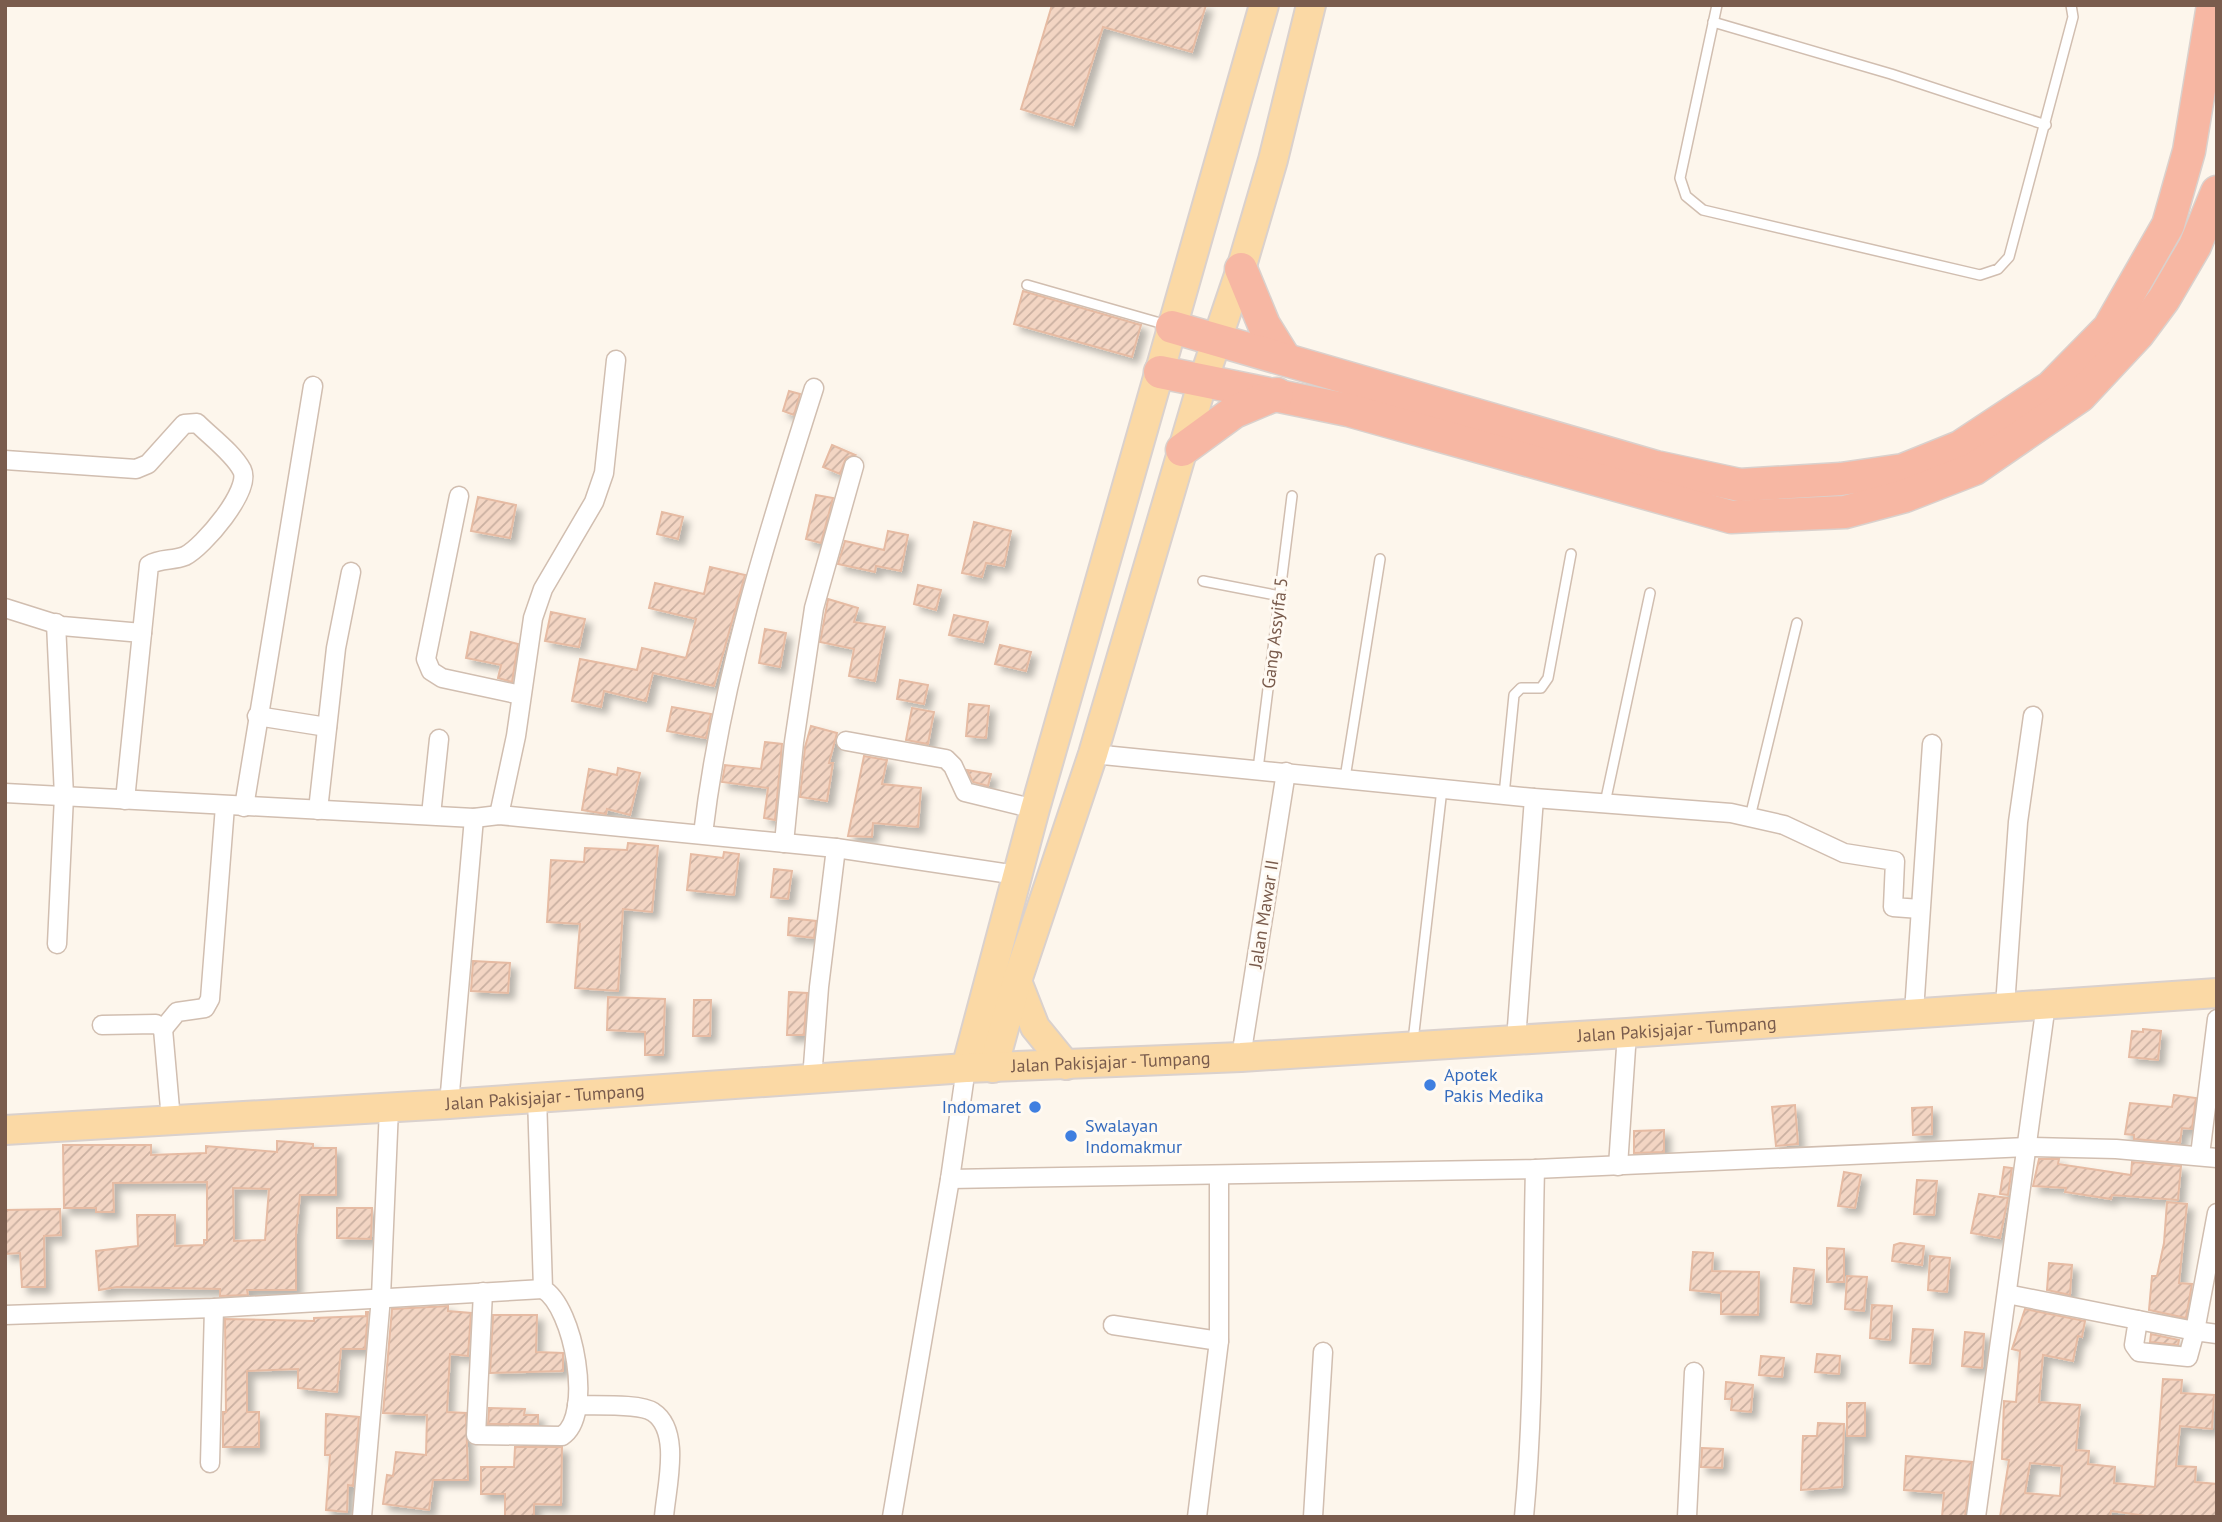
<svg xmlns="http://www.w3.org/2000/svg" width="2222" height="1522" viewBox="0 0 2222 1522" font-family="'PT Sans',sans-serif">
  <defs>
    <pattern id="building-hatch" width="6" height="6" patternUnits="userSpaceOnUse" patternTransform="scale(1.75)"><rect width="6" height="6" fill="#f3d5c3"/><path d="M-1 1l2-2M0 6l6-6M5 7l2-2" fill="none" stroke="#cab0a1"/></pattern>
    <filter id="shadow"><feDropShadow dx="6" dy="6" stdDeviation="3.5" flood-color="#0004"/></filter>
  </defs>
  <rect width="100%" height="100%" fill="#fdf6ec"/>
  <g fill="url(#building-hatch)" stroke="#e6bba3" stroke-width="2" fill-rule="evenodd" filter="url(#shadow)">
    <polygon points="1052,5 1206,5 1192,52 1103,27 1073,125 1021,109"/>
    <polygon points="1023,291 1141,325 1132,357 1014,324"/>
    <polygon points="789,391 800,394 794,415 783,411"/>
    <polygon points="832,445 855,455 846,458 840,474 823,467"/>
    <polygon points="816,495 833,498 821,543 806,539"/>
    <polygon points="478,497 516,505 510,538 471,531"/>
    <polygon points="662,512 683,517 678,539 657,534"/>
    <polygon points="974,522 1011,531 1004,566 986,563 982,577 962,573"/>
    <polygon points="888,531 908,535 901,571 876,566 875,572 838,564 845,541 884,550"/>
    <polygon points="710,567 745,575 714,686 653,673 646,701 604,691 601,707 572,701 580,659 637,670 642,648 686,658 696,619 649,608 655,583 704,594"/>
    <polygon points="918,585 941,590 936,610 914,604"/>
    <polygon points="828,599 858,608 854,622 885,627 875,681 849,676 854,649 820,642"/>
    <polygon points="551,612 585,619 579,647 545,641"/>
    <polygon points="954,615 988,622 983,642 949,635"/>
    <polygon points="765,629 786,633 780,667 759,663"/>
    <polygon points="471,632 518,644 512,682 498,678 501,665 466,658"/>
    <polygon points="1000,645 1031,652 1026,671 995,664"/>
    <polygon points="900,680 928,685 924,704 897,699"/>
    <polygon points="969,704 989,706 986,738 966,736"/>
    <polygon points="672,707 711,714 706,738 667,731"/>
    <polygon points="912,708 934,712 928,744 906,740"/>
    <polygon points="811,726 837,733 829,763 833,763 827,801 800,797 805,747"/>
    <polygon points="765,742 782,744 775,820 764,818 768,788 722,782 725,765 761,769"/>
    <polygon points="864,756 887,760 882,784 921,788 918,827 873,823 872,837 848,836"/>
    <polygon points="618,768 640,773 630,815 607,809 606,814 582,810 589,769 617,775"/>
    <polygon points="967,770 991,774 988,786 973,782"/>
    <polygon points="628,843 658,846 652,912 623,909 618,991 575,988 580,924 547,922 551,860 584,862 585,848 627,850"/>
    <polygon points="724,852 739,854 734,895 687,890 691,854 723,858"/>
    <polygon points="774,869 792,871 788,899 771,897"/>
    <polygon points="789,918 816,921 814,938 788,935"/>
    <polygon points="473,961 510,963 508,993 471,991"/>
    <polygon points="789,992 807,993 804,1035 787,1035"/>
    <polygon points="608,997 665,999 663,1055 645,1055 645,1032 607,1030"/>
    <polygon points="694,1000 711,1000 710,1036 693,1036"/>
    <polygon points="2143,1029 2161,1031 2158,1060 2129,1057 2132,1031 2143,1032"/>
    <polygon points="2174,1095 2196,1098 2192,1129 2182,1128 2180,1143 2134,1139 2134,1135 2125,1134 2130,1103 2172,1107"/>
    <polygon points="1795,1105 1798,1144 1776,1146 1772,1107"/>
    <polygon points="1932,1107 1932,1134 1913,1135 1912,1108"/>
    <polygon points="1664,1130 1664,1152 1634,1153 1634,1131"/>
    <path d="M277 1141 313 1144V1148H336V1195H300L296 1234V1290H247L248 1295 220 1296V1289L117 1287 99 1290 96 1251 138 1246 137 1215H175V1246L204 1245V1240H207V1182L113 1183 114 1212H96V1208H64L63 1145H151V1155L206 1153V1146L277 1152ZM233 1188 269 1189 265 1240 234 1241Z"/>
    <polygon points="2039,1159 2059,1159 2058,1164 2131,1175 2132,1162 2181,1166 2178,1200 2112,1195 2111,1199 2065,1192 2066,1188 2033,1186"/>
    <polygon points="2004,1167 2012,1168 2008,1195 2000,1194"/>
    <polygon points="1844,1172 1861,1175 1855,1208 1838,1206"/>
    <polygon points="1917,1180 1937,1181 1934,1215 1914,1214"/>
    <polygon points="1979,1194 2008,1198 2000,1238 1971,1233"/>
    <polygon points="2167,1202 2187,1204 2179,1283 2192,1284 2186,1318 2149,1310 2152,1276 2157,1276 2164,1243"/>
    <polygon points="337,1208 372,1208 371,1239 337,1238"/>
    <polygon points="60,1209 61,1235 44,1236 45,1287 22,1287 20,1253 5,1254 5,1210"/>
    <polygon points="1900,1243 1924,1246 1922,1265 1892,1261 1894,1245"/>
    <polygon points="1827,1248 1844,1249 1844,1282 1827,1282"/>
    <polygon points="1693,1252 1713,1253 1712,1271 1759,1272 1758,1315 1721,1314 1721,1293 1690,1290"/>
    <polygon points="1930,1256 1950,1258 1947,1292 1928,1290"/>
    <polygon points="2049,1263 2072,1265 2070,1295 2047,1290"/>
    <polygon points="1794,1268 1814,1270 1811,1304 1791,1302"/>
    <polygon points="1847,1276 1867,1277 1864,1311 1845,1309"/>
    <polygon points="1872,1305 1892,1306 1890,1340 1870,1338"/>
    <polygon points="448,1306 448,1311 471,1313 468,1356 450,1354 447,1412 466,1413 468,1480 433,1480 429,1510 383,1504 387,1475 393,1476 396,1452 426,1455 427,1415 383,1413 392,1309"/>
    <path d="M2025 1309 2085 1321 2082 1337 2078 1336 2073 1361 2043 1355 2039 1402 2080 1405 2076 1450 2089 1451 2088 1464 2115 1467 2114 1483 2155 1487 2163 1379 2182 1380 2181 1393 2214 1395 2212 1429 2180 1426 2176 1466 2196 1467 2195 1482 2217 1484V1517H2153L2111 1511 2110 1517H2000L2009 1460 2002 1459 2004 1401 2016 1402 2020 1351 2012 1349ZM2030 1463 2062 1466 2060 1496 2025 1493Z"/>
    <polygon points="366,1312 368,1312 365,1349 341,1349 337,1392 298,1388 298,1369 247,1371 247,1412 259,1412 259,1447 223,1447 223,1412 226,1412 225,1319 314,1321 314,1318 366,1316"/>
    <polygon points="493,1315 537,1315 536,1352 563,1353 563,1371 490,1373"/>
    <polygon points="1913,1329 1933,1330 1930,1364 1910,1363"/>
    <polygon points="1965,1332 1984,1334 1982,1368 1962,1366"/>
    <polygon points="2151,1334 2179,1340 2178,1345 2150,1342"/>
    <polygon points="1817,1354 1840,1356 1839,1374 1815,1372"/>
    <polygon points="1761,1356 1784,1358 1782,1377 1759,1375"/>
    <polygon points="1726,1382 1753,1385 1751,1412 1731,1410 1732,1399 1725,1399"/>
    <rect x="1847" y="1403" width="18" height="33"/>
    <polygon points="489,1408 525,1409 524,1415 538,1415 538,1424 488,1424"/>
    <polygon points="326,1414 359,1417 353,1486 348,1485 347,1512 326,1510 330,1455 325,1455"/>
    <polygon points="1818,1423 1844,1424 1842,1487 1801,1490 1803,1436 1817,1436"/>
    <polygon points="515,1447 562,1447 561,1505 534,1504 534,1517 505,1517 505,1494 481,1494 481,1467 514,1467"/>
    <polygon points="1702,1448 1723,1449 1722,1468 1701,1467"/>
    <polygon points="1906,1456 1972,1462 1965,1517 1942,1517 1944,1493 1904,1490"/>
  </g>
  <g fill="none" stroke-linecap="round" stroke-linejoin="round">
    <defs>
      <g id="service">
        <polyline points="1717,5 1680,178 1686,196 1703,210 1980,275 1998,269 2009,257 2073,17 2071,5"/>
        <polyline points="1713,22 1891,74 2046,125"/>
        <polyline points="1027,285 1167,325"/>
        <polyline points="1203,581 1280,596"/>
        <polyline points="1258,769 1292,496"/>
        <polyline points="1345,778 1380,559"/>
        <polyline points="1504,795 1514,695 1521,688 1541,688 1548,678 1571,554"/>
        <polyline points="1605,803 1650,593"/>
        <polyline points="1750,817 1797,623"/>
        <polyline points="1413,1041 1442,789"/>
      </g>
      <g id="minor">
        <path d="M5 460 136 469 148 464 184 424 197 423C211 437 233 453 242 470 252 490 203 547 185 556 173 561 160 558 149 565L142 633"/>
        <polyline points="459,496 426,659 431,671 442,678 521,695"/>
        <polyline points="5,608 62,626 142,633 125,800"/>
        <polyline points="56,623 64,796 57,944"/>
        <polyline points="257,716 327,727"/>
        <polyline points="846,741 946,759 953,766 965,792 1035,809"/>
        <polyline points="1093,754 1534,798 1731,813 1784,825 1844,853 1895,861 1893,907 1920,909"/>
        <polyline points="5,793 474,818 499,815 836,848 1017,875"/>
        <polyline points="244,807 313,386"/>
        <polyline points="318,810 336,648 351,572"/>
        <polyline points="431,815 439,739"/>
        <polyline points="499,815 516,736 533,618 543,589 594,502 604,473 616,360"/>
        <path d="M703 834C721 680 767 535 814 388"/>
        <polyline points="784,843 794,742 814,608 854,466"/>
        <polyline points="2005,1006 2018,822 2033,716"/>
        <polyline points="1914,1012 1932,744"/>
        <polyline points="102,1025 156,1024 163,1029 171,1120"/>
        <polyline points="163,1029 177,1012 205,1008 210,999 225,806"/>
        <polyline points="1516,1040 1534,798"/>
        <polyline points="1241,1057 1286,772"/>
        <polyline points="812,1079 819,987 836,848"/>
        <polyline points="449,1104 474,818"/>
        <polyline points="2200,1155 2217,1019"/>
        <polyline points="1618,1166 1627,1033"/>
        <polyline points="950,1179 1535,1169 2027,1147 2116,1149 2217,1158"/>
        <path d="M483 1292 476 1435 562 1436C594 1416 574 1307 543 1289L537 1096"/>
        <polyline points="2007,1294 2138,1320 2134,1345 2139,1352 2188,1357 2195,1331 2217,1334"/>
        <polyline points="5,1315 214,1308 543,1289"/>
        <polyline points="2138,1320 2195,1331 2217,1213"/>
        <polyline points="1113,1325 1219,1341"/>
        <path d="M577 1405C594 1406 640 1403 653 1412 682 1431 666 1488 664 1517"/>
        <polyline points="210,1463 214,1308"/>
        <polyline points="362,1517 381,1297 389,1108"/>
        <polyline points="892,1517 950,1179 966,1068"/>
        <polyline points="1197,1517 1219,1341 1219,1177"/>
        <polyline points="1313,1517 1323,1352"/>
        <path d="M1524 1517C1535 1401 1532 1285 1535 1169"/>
        <polyline points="1687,1517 1694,1372"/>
        <polyline points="1976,1517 2046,1004"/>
      </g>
      <g id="primary">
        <polyline points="1017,981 1035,1027 1066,1065"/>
        <polyline points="966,1068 1035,809 1264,5"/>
        <polyline points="993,1068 1017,981 1093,754 1203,381 1241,269 1273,160 1311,5"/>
        <path id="s1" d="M5 1130 449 1104 966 1068 1241 1057 1627 1033 2217 993"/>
      </g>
      <g id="motorway">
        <polyline points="1241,269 1264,325 1285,359"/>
        <polyline points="1172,327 1656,467 1740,485 1841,479 1903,470 1960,447 2051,387 2109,328 2168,225 2189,151 2213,5"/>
        <polyline points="1160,372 1348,410 1731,517 1845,512 1905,496 1974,469 2080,396 2138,334 2164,299 2195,246 2217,192"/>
        <polyline points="1182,450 1234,412 1277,394"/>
      </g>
    </defs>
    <use href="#service" stroke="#d1beb0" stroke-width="12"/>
    <use href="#minor" stroke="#d1beb0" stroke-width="21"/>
    <use href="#primary" stroke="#dad1cd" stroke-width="32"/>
    <use href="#motorway" stroke="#dad1cd" stroke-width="35"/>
    <use href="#service" stroke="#fff" stroke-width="9"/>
    <use href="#minor" stroke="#fff" stroke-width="18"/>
    <use href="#primary" stroke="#fbd9a5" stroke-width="28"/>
    <use href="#motorway" stroke="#f7b7a3" stroke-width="32"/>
  </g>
  <g fill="#3f7fe0" stroke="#fffaf3" stroke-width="2.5">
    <circle cx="1430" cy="1085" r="7"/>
    <circle cx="1035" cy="1107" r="7"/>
    <circle cx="1071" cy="1136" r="7"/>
  </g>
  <g text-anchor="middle" stroke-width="6" stroke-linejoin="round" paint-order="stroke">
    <g font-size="18" fill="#7a5c4d" stroke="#fffaf3">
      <text transform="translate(1275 633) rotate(-83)" y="6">Gang Assyifa 5</text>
      <text transform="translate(1264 914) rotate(-81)" y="6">Jalan Mawar II</text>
      <text dy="6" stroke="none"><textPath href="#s1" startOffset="1675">Jalan Pakisjajar - Tumpang</textPath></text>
      <text dy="6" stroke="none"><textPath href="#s1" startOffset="1108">Jalan Pakisjajar - Tumpang</textPath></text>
      <text dy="6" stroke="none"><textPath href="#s1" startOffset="541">Jalan Pakisjajar - Tumpang</textPath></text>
    </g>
    <g font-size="18" fill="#366cbe" stroke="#fffaf3" text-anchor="start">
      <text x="1444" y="1081">Apotek<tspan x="1444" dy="21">Pakis Medika</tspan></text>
      <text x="1021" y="1113" text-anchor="end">Indomaret</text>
      <text x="1085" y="1132">Swalayan<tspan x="1085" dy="21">Indomakmur</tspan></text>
    </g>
  </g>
  <rect width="2222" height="1522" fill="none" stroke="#7a5c4d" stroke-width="14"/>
</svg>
